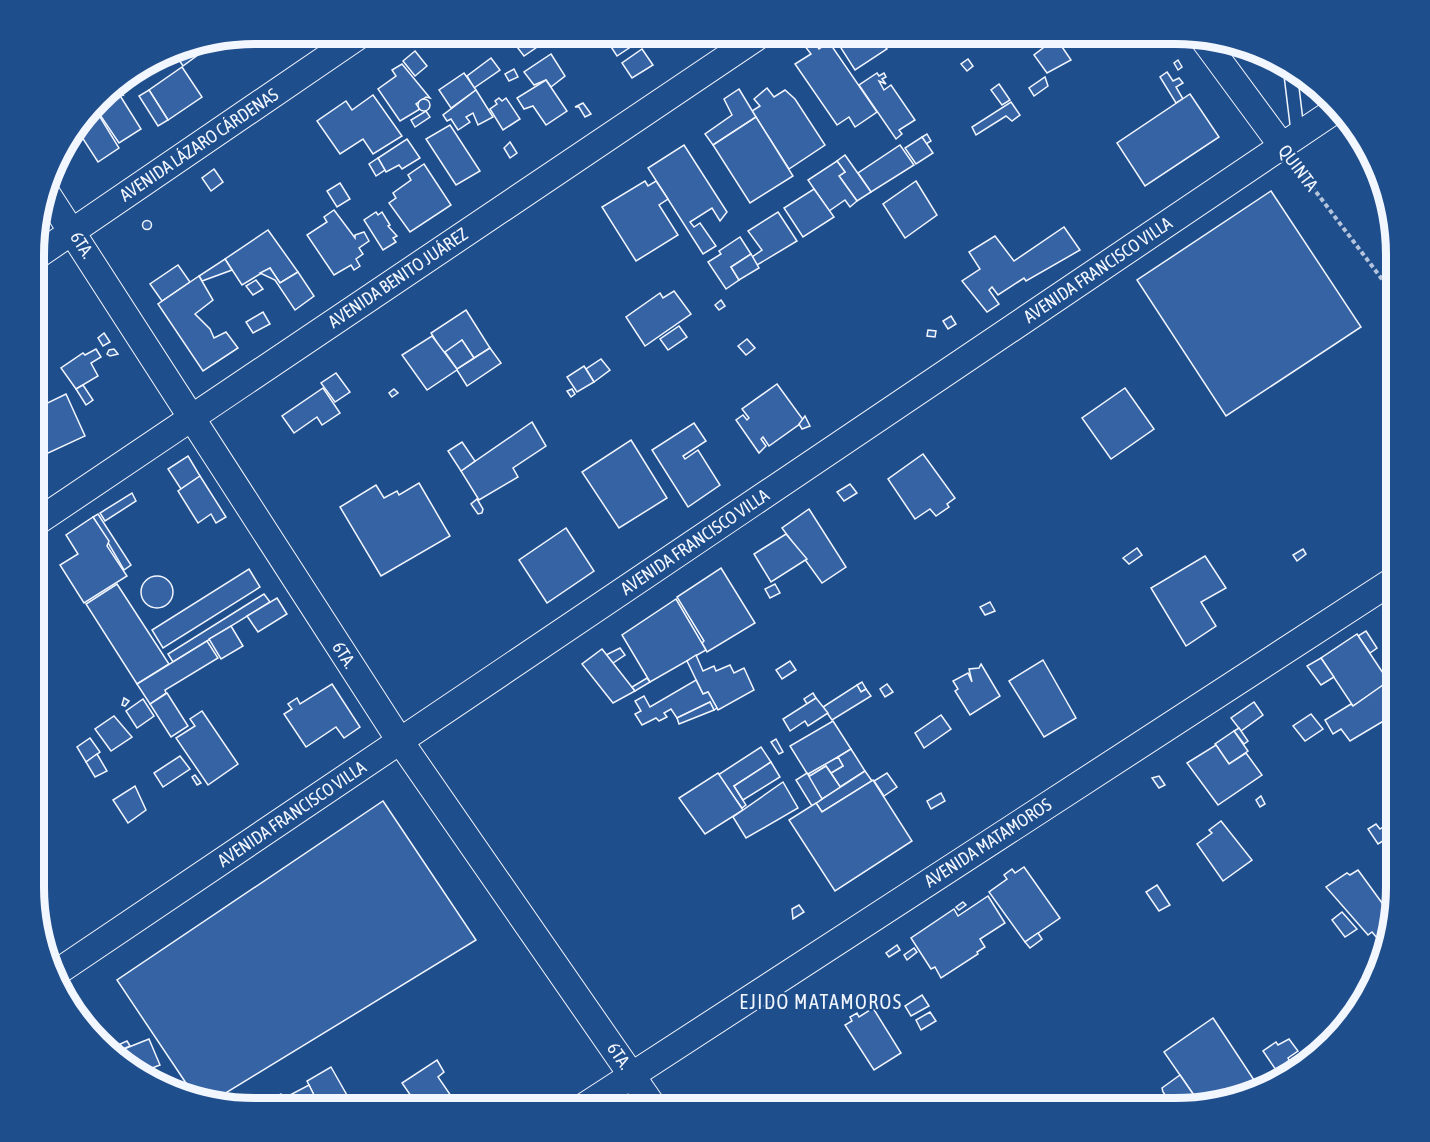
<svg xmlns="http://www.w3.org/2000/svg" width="1430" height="1142" viewBox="0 0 1430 1142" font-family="'Asap Condensed',sans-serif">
  <rect width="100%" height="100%" fill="#1f4e8c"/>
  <g fill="#3563a3" stroke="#f2f6ff" stroke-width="1.5">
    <polygon points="513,33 533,33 540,45 524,56 514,43 518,40"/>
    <polygon points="602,33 632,33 638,42 617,56"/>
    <polygon points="653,33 681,33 662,47"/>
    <polygon points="858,33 860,36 864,33 882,35 890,44 885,47 887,49 855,70 841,48 852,40 847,34"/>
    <polygon points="894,33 916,33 905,44"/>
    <polygon points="1063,33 1082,33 1082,35 1068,46"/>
    <polygon points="1056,38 1071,60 1047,73 1034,55"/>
    <polygon points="812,39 819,49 829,42 877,112 855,127 849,117 837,125 795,64 811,54 804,45"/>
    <polygon points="207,41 210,46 183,66 173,51 183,45"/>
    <polygon points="642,49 653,65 632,78 622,63"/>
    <polygon points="415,51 427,66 415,76 403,61"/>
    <polygon points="551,54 565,76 551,87 546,80 534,85 524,72"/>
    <polygon points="491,58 500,70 474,88 467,76"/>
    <polygon points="968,59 973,66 967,71 961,64"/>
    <polygon points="1178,60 1182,67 1178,70 1174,63"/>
    <polygon points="402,64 430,98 426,97 416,104 420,109 400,121 378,89 396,76 392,70"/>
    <polygon points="182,67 202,97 168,120 149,90"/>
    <polygon points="514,69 518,77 509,81 505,74"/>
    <polygon points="1167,72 1173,81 1179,78 1183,83 1176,87 1183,99 1176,103 1160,77"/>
    <polygon points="464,73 476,90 451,108 439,90"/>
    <polygon points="877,73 879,76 884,73 886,77 882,79 886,84 879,81 884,90 891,85 915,120 899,130 902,134 896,139 859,85"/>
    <polygon points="1045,77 1048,86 1034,96 1029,88"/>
    <polygon points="546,80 567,111 546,125 533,106 524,109 517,98"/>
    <polygon points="115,84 123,95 119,94 96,109 98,112 82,122 109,88"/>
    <polygon points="999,84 1010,100 1002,105 991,90"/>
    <polygon points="767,88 774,97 785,90 795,99 825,145 789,169 752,111 760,106 754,99"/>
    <polygon points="739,89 756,117 713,145 705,134 732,115 724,99"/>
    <polygon points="149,90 168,120 158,126 139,96"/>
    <polygon points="476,90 493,117 478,125 473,113 466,117 470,122 458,130 451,119 447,121 443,115"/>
    <polygon points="119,94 141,129 119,143 96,109"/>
    <polygon points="1190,94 1219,137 1145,186 1117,143"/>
    <polygon points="373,95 402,136 373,154 363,139 340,154 317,121 346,101 352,110"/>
    <polygon points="499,98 502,101 506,98 520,119 503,130 490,109 497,104 495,101"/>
    <circle cx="424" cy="105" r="6"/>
    <polygon points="1011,102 1020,115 1012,121 1006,116 976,135 972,127"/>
    <polygon points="583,103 591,114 585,117 579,107 575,107"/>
    <polygon points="426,111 430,117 415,127 411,120"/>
    <polygon points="97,112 119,148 98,162 76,128"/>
    <polygon points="756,117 793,176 750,203 713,145"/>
    <polygon points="450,125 480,171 456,185 426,139"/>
    <polygon points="927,134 931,141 926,144 922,137"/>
    <polygon points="922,137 933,153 916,164 905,148"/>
    <polygon points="407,139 420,158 402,169 399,165 386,172 378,158"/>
    <polygon points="510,142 517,153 510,158 504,148"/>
    <polygon points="684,145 727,212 720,221 712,208 690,222 694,227 700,223 716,246 703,254 648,168"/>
    <polygon points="900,145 914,165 871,192 858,173"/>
    <polygon points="845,155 871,192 857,201 839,176 845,172 837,161"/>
    <polygon points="378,158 385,170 376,176 369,164"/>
    <polygon points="837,161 845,172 839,176 857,201 850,207 845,200 829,211 808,180"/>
    <polygon points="424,164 451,205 410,232 389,203 396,198 393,193 411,180 408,175"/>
    <polygon points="214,169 223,182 211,191 202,178"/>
    <polygon points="645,181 648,186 656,181 668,199 659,205 678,235 636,261 602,207"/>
    <polygon points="916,181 937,215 905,238 883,204"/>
    <polygon points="340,183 350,199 337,207 327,191"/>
    <polygon points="814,189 834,217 803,237 784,208"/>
    <polygon points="1271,191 1361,327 1226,416 1137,280"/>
    <polygon points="334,210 355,238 355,235 364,232 369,241 359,248 363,254 356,259 360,266 354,270 351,265 334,275 307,235 327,222 324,217"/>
    <polygon points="376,212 378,215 382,212 390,225 388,226 397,236 393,238 396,242 383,250 364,220"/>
    <polygon points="778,212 797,241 757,265 752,257 762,250 748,231"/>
    <circle cx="147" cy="225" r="4.5"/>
    <polygon points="1064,227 1080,250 1026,281 1024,278 998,295 992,287 989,290 999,304 987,312 962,281 980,269 969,252 995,236 1014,261"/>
    <polygon points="268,230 298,272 280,283 270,268 242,285 225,259"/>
    <polygon points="740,237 751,254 731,267 739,280 726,289 708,262 721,254 719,251"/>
    <polygon points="751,254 759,268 739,280 731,267"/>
    <polygon points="225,259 232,270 202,281 199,276"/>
    <polygon points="178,265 190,282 162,301 150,284"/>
    <polygon points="270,268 280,283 298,272 314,296 295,310 275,280 260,273"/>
    <polygon points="199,276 213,300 195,314 210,329 214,338 226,332 238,348 203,371 158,304"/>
    <polygon points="256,280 263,289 253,295 246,286"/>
    <polygon points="674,291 691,314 645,346 626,317 660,293 663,298"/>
    <polygon points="721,300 725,306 719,310 715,305"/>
    <polygon points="466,310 490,348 474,358 462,340 444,354 431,333"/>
    <polygon points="263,312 270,324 253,333 246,322"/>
    <polygon points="951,316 956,324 948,329 943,321"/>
    <polygon points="679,326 687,337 668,350 660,339"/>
    <polygon points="928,330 936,331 935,337 927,336"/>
    <polygon points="104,333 110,342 103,346 98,338"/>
    <polygon points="432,336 457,369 490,348 501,363 467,386 457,370 427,390 402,355"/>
    <polygon points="747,339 755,348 746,355 738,346"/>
    <polygon points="462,340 474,358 457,369 445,352"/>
    <polygon points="96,349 101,357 91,363 98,376 76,389 61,368 83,353 85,355"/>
    <polygon points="114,349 118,354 110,356 107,354 109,350"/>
    <polygon points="601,359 610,370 594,382 586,369"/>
    <polygon points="584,366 594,382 577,392 567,377"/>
    <polygon points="336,373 350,392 335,402 321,383"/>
    <polygon points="777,384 804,421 769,446 763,437 761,439 766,446 759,453 736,420 743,415 747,420 749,418 742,409"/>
    <polygon points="83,385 93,400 86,405 76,389"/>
    <polygon points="323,388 340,413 322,425 317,417 294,433 282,416"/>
    <polygon points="1125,388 1154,429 1111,459 1082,418"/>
    <polygon points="394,389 398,393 392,397 389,393"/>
    <polygon points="572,389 575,394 571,397 567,391"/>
    <polygon points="66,394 85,436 46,454 42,453 34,436 35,423 42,419 37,408"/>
    <polygon points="805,416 810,426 802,429 799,424"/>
    <polygon points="532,422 546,446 513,468 518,477 479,500 461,471"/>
    <polygon points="694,423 706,441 683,456 685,459 698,450 720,485 688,507 652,450"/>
    <polygon points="631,440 667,498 619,528 582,472"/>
    <polygon points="462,442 475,461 461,471 448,451"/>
    <polygon points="923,454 955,498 947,504 949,507 936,516 930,509 915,519 888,479"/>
    <polygon points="188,456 200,476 181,489 168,469"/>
    <polygon points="200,476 226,517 216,523 211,514 198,523 178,491"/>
    <polygon points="419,483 450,536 381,576 340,507 376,485 384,498 397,491 399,495"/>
    <polygon points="850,484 857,493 844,501 837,492"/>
    <polygon points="132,493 136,501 105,521 100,513"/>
    <polygon points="477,499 483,509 482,513 478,514 471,504"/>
    <polygon points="809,509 846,567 822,583 782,528"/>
    <polygon points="98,514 131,565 124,570 93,517"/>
    <polygon points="93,517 109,541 107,546 127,576 84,603 60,565 78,554 66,535"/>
    <polygon points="566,528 594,571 547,603 519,560"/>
    <polygon points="786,534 807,559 771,582 754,554"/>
    <polygon points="1137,548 1142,555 1129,564 1123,558"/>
    <polygon points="1303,549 1306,554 1297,561 1293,555"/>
    <polygon points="1205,556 1226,588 1201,602 1216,626 1186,646 1151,588"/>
    <polygon points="721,568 755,623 707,652 702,643 704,641 677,597"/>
    <polygon points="249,569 260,587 163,648 152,630"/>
    <circle cx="157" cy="592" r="16"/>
    <polygon points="117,584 169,664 137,684 86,604"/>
    <polygon points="775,584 780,593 770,598 765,589"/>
    <polygon points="264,594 270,602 173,662 168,654"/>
    <polygon points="277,598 287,614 258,632 247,616"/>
    <polygon points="676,599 706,650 650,682 622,635"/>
    <polygon points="990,602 995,611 985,615 980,607"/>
    <polygon points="231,626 243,646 221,659 209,639"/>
    <polygon points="1366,631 1377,648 1370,653 1358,636"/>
    <polygon points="1357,634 1389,682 1353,706 1321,658"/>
    <polygon points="207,641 218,658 165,690 166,693 150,704 137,684"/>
    <polygon points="620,648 625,655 613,663 606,655"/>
    <polygon points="602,649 635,691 613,703 582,664"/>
    <polygon points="696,655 703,671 714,666 716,671 730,665 734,673 744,668 754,690 718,710 708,692 703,694 687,661"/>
    <polygon points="1321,658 1334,677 1321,685 1307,666"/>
    <polygon points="1043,660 1076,718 1044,737 1009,681"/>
    <polygon points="790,661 796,670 782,679 776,670"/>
    <polygon points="981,664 1000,696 970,715 955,691 958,689 953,681 968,673 972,682 969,669 979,668"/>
    <polygon points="647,678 650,682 635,691 632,687"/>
    <polygon points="696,680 703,694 708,692 717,708 714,710 710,702 677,718 671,709 664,713 667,717 659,721 656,718 642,725 635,714 641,711 635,701 644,696 650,707"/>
    <polygon points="1390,680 1397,691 1397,713 1350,741 1341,729 1333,734 1325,720 1351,704 1353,706"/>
    <polygon points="862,682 866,689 861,692 857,685"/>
    <polygon points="332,684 360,727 344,738 336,727 306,747 284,714 292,709 288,704 297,698 300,704"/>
    <polygon points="887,684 893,692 885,697 880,689"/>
    <polygon points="857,685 861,692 866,689 871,696 832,720 823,707"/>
    <polygon points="167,693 188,726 171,737 150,704"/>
    <polygon points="813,693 816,698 807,704 804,699"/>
    <polygon points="124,698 129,701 125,706 122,705"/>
    <polygon points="816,698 828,713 808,726 805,721 790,731 783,719"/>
    <polygon points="143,699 154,716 137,728 126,711"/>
    <polygon points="710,702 714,710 679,724 677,718"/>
    <polygon points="1254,702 1263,715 1241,731 1231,718"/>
    <polygon points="202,711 238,764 208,785 176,738 195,726 190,719"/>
    <polygon points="1311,714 1323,729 1305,741 1293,726"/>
    <polygon points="941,715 951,729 924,748 915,733"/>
    <polygon points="114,716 132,737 111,751 95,729"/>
    <polygon points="833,721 851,749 808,775 790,746"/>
    <polygon points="1239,728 1248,741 1244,744 1234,731"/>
    <polygon points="1234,731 1248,751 1229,764 1215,744"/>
    <polygon points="90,738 100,752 86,762 77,747"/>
    <polygon points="776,739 783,752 779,754 771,742"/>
    <polygon points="1216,745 1229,764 1246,753 1262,775 1218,805 1187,763"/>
    <polygon points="761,747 771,762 734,786 746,805 742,808 718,775"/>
    <polygon points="851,749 865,771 840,787 831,773 843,766 838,757"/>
    <polygon points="97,754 107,771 95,777 86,762"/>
    <polygon points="180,756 190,769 163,787 154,773"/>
    <polygon points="838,757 843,766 831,773 826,766 810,776 808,774"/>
    <polygon points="771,762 780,777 743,800 734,786"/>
    <polygon points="826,766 841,788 822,799 808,777"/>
    <polygon points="865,771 872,781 822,812 816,803"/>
    <polygon points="718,773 743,810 705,834 679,798"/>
    <polygon points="807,773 822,799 812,806 796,780"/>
    <polygon points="887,773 897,787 884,796 874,781"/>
    <polygon points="195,775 201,783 197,785 192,777"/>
    <polygon points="1159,776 1165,785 1159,788 1152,778"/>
    <polygon points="873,780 912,841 835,891 789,820 816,803 822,812"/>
    <polygon points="783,782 798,808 746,838 733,817"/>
    <polygon points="135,786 146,810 128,823 113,800"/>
    <polygon points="941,793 945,801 931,809 927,801"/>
    <polygon points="1261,796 1265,804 1260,807 1256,800"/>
    <polygon points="383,801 476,940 211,1102 196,1098 117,980"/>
    <polygon points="1221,821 1252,860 1223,881 1197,844 1212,833 1209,830"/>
    <polygon points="1389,823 1396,833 1378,844 1368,829 1376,824 1380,829"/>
    <polygon points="1024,867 1060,918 1025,942 989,892 1007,879 1004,875 1012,869 1015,873"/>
    <polygon points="1358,870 1393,918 1387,942 1383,945 1372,932 1368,935 1326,887 1347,873 1350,875"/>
    <polygon points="1157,885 1170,905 1159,911 1146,892"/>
    <polygon points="988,896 1005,923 980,939 985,947 977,952 978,954 941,978 935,967 931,969 911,938 954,909 958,916"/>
    <polygon points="963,902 966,905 959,910 956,907"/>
    <polygon points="799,905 804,912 793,919 792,909"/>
    <polygon points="1342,912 1357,929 1345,937 1332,920"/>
    <polygon points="1038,933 1042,939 1030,948 1025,942"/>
    <polygon points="897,945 900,950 889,957 886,953"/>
    <polygon points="914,948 917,952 907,960 904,955"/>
    <polygon points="922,995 929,1006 911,1016 905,1006"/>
    <polygon points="1353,1005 1357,1010 1349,1017 1344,1009"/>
    <polygon points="873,1008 901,1053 874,1070 845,1025 852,1021 850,1017 857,1013 859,1017"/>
    <polygon points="930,1012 936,1021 921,1030 916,1020"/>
    <polygon points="1213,1018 1258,1086 1244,1095 1200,1104 1164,1052"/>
    <polygon points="149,1039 160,1065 139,1073 109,1055"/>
    <polygon points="1289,1039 1298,1051 1288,1058 1291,1064 1278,1073 1263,1051 1276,1042 1278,1045"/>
    <polygon points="127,1041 130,1046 123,1049 120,1044"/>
    <polygon points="437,1060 444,1072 438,1077 460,1109 420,1109 402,1083"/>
    <polygon points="331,1067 352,1104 344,1109 321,1109 307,1081"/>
    <polygon points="1180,1075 1200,1104 1175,1109 1163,1092 1162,1088"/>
    <polygon points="309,1085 321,1109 294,1109 288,1096"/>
    <polygon points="1258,1086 1261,1092 1244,1095 1251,1090"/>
    <polygon points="281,1094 285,1102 276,1105 273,1098"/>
  </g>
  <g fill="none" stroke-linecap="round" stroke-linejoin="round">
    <defs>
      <polyline id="lane" points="1290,69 1298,135"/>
      <g id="street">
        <polyline points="1201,36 1282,146"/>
        <polyline points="46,192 400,741 655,1109"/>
        <polyline points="35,257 363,33"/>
        <polyline points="34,524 763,33"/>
        <polyline points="53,975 1337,109"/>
        <polyline points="580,1109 1397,578"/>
      </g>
    </defs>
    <use href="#lane" stroke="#f2f6ff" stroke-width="15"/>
    <use href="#street" stroke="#f2f6ff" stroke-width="28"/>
    <polyline stroke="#b3c4dc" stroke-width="4" stroke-dasharray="4.5 3" stroke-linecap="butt" points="1298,168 1397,299"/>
    <use href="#lane" stroke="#1f4e8c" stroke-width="12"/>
    <use href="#street" stroke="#1f4e8c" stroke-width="26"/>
  </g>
  <g text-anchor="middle" stroke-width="4.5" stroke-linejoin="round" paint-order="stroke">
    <g font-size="18" fill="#f2f6ff" stroke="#1f4e8c">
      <text transform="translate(199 145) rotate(-34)" y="6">AVENIDA LÁZARO CÁRDENAS</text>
      <text transform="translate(1298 168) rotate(53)" y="6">QUINTA</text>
      <text transform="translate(82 245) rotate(57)" y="6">6TA.</text>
      <text transform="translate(1098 270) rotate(-34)" y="6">AVENIDA FRANCISCO VILLA</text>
      <text transform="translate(398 278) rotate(-34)" y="6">AVENIDA BENITO JUÁREZ</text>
      <text transform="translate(695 542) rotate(-34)" y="6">AVENIDA FRANCISCO VILLA</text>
      <text transform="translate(344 655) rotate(57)" y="6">6TA.</text>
      <text transform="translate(292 814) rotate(-34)" y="6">AVENIDA FRANCISCO VILLA</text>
      <text transform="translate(988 843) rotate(-33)" y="6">AVENIDA MATAMOROS</text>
      <text transform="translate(619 1056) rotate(55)" y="6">6TA.</text>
    </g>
    <g font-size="20" letter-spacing="1.5" fill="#f2f6ff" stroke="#1f4e8c">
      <text x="821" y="1009">EJIDO MATAMOROS</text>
    </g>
  </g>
  <path d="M0 0H1430V1142H0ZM255 44H1175A211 211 0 0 1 1386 255V887A211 211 0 0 1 1175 1098H255A211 211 0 0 1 44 887V255A211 211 0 0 1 255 44Z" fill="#1f4e8c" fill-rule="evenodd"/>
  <path fill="none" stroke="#f2f6ff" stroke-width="8" d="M255 44H1175A211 211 0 0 1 1386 255V887A211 211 0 0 1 1175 1098H255A211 211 0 0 1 44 887V255A211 211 0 0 1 255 44Z"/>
</svg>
